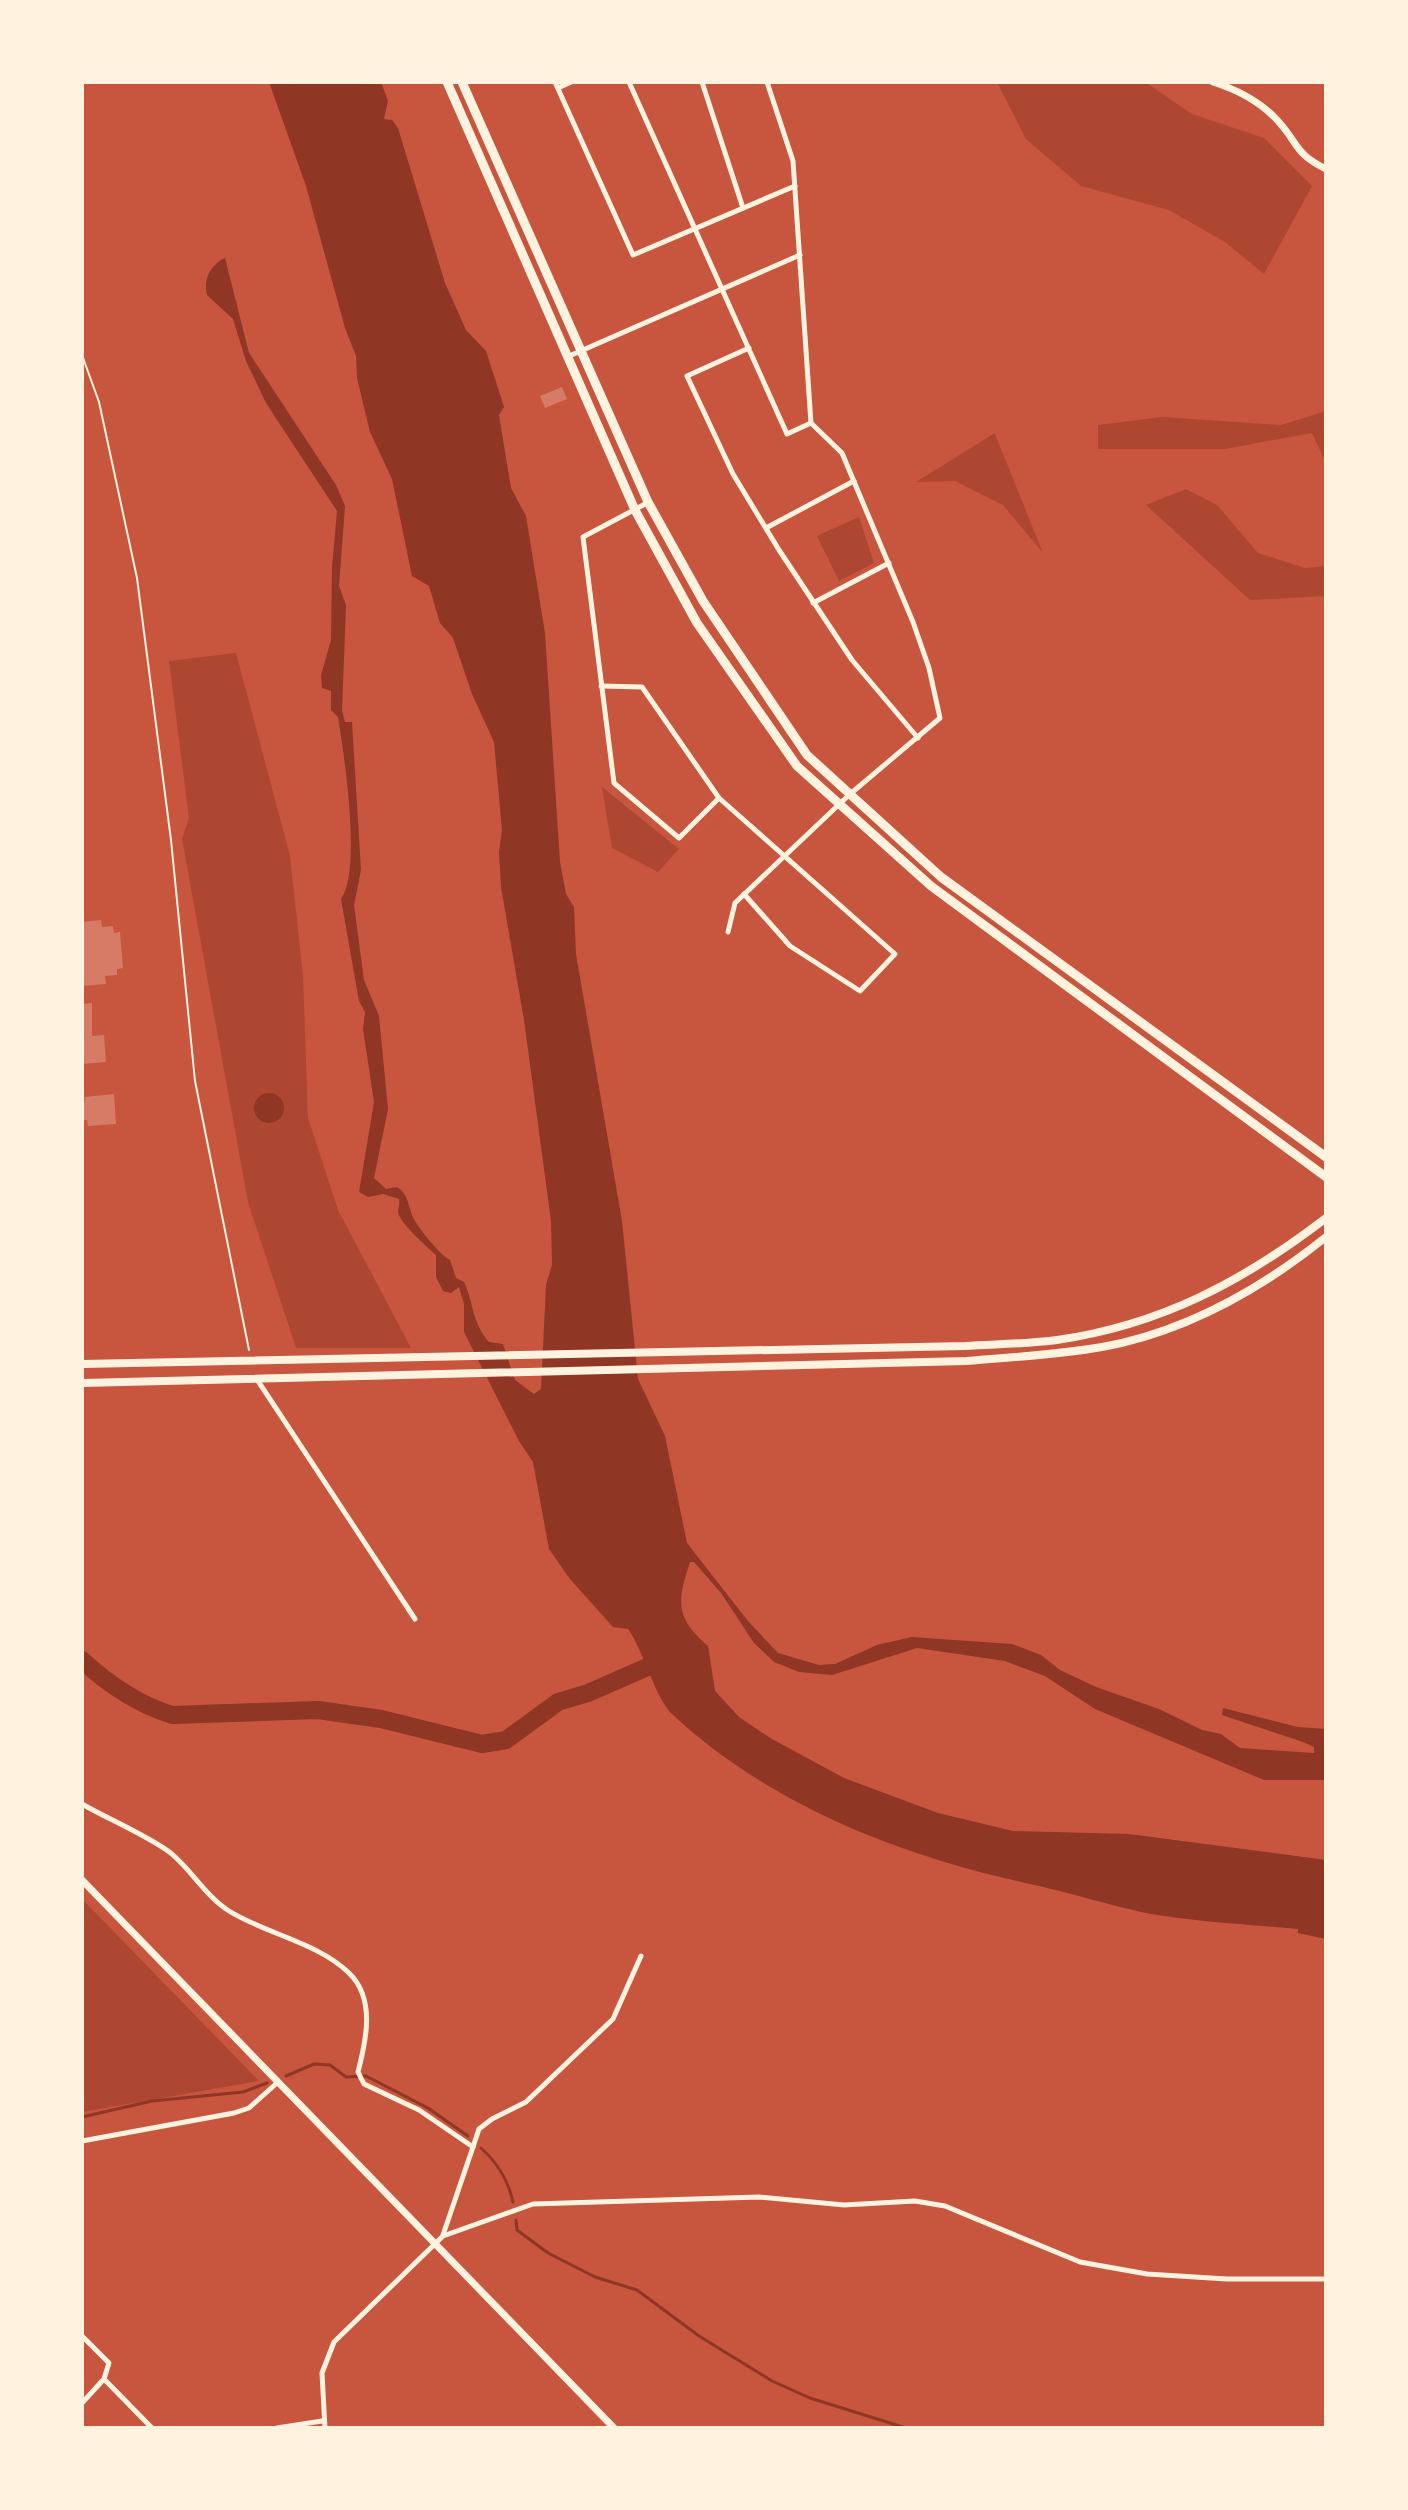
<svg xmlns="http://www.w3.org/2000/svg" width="1408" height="2510" viewBox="0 0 1408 2510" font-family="Helvetica,sans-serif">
  <rect width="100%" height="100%" fill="#c8553d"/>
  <g fill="#ae4732">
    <polygon points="997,82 1145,82 1192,114 1264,138 1312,186 1264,274 1225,242 1169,210 1081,186 1026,139"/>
    <polygon points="1326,411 1326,463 1312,433 1225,449 1098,449 1098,425 1162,417 1281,425"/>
    <polygon points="995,433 995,434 1043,553 1003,505 955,481 916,482"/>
    <polygon points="1186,489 1217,505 1258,553 1305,568 1326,566 1326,596 1250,600 1146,505"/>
    <polygon points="859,517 874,563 839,581 817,536"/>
    <polygon points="236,653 290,856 303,976 308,1118 338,1210 411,1348 296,1348 248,1202 182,839 189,818 169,661"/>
    <polygon points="602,787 679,849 658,872 612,848"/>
    <polygon points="82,1898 85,1902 259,2081 82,2112"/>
  </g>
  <g fill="#8f3625">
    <path d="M269 82H381L388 101 384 119 392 120 398 128 445 283 466 330 486 351 504 407 499 415 505 452 511 488 526 516 545 633 560 862 566 894 574 907 576 954 622 1221 638 1379 665 1436 687 1543 748 1621 778 1653 819 1665 835 1664 877 1645 912 1637 1012 1644 1041 1655 1060 1670 1096 1687 1159 1709 1202 1730 1221 1734 1240 1748 1314 1753V1747L1303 1742 1222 1715 1223 1708 1298 1727 1326 1729V1780H1264L1095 1709 1045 1676 1005 1661 917 1648 832 1675 799 1672 774 1662 754 1643 721 1593 694 1562H690C677 1602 675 1617 708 1646L715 1691 739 1717 772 1739 844 1778 938 1813 1013 1831 1129 1834 1326 1860V1939L1298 1933V1929C1246 1924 1192 1922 1141 1912 1105 1904 1071 1893 1035 1885 904 1857 772 1807 672 1714 655 1698 643 1649 628 1629L613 1627 570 1579 549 1549 533 1462 519 1441 464 1332V1304L459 1287 451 1293 443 1291 436 1277V1255C426 1246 399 1222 398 1212 398 1208 400 1204 399 1199L383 1194 368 1197 359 1192 374 1102 363 1029 365 1012 359 1001 341 899C362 870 344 754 338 717L331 710V691L322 688 321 675 331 640 332 567 337 511 266 403 246 361 233 319 207 295C203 280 210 265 225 258L249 353 336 485 345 506 339 586 346 605 342 711 345 722H352L361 870 354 905 364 980 379 1016 388 1109 374 1178 386 1189 397 1187C408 1194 408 1204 412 1215 416 1226 440 1255 450 1260L456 1278 464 1282C474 1304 472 1323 489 1342L503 1344 515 1380 534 1394 541 1389 546 1285 552 1265 551 1221 524 1020 501 887 499 852 502 830 494 742 472 694 453 638 440 623 429 586 412 576 392 479 370 432 357 378 356 356 345 328 306 186Z"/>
    <circle cx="269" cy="1108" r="15"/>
  </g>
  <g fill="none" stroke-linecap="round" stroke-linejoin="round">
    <g stroke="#8f3625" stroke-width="3">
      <polyline points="286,2076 314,2064 330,2065 346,2077 366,2076 428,2108 468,2136"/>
      <polyline points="82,2117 152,2101 243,2092 267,2083"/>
      <path d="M481 2148C498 2163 508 2180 513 2202"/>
      <polyline points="516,2220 517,2230 548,2253 595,2277 637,2290 699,2336 772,2381 810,2398 906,2428"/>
    </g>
    <path stroke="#8f3625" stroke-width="18" d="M82 1660C109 1685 137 1704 172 1715L318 1710 381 1719 482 1744 506 1740 558 1702 588 1693 652 1665 667 1663"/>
  </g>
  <g fill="#d67c66">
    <polygon points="562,387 567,399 545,408 540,396"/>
    <polygon points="101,920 102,927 113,926 114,933 120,932 123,968 117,969 117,975 105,976 106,984 82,986 82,922"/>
    <polygon points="92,1003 92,1036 104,1035 106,1062 82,1064 82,1004"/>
    <polygon points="114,1094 116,1124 88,1126 87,1120 82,1120 85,1097"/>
  </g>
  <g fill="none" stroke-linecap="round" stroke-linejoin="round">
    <polyline stroke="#fff3e0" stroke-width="2" points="82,355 99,402 137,578 171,840 195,1081 249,1350"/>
    <g stroke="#fff3e0" stroke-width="5">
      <polyline points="555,82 633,255 795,186"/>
      <polyline points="629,82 787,434 811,423"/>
      <polyline points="702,82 743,208"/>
      <polyline points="558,88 571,82"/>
      <polyline points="749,348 687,376 733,474 779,550 852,660 918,738"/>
      <polyline points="567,357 800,255"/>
      <polyline points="647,503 583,537 614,783 679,838 719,798"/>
      <polyline points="766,528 854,481"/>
      <polyline points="813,603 889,563"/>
      <polyline points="601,686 642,687 719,798 895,954 860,991 790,946 744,894"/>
      <polyline points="728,932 735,903 849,795 940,718 929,668 913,622 842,453 811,423 793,161 767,82"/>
      <polyline points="256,1378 415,1619"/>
      <path d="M82 1804C110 1820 142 1833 168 1851 188 1865 204 1895 229 1911 266 1934 317 1942 349 1973 376 1999 366 2041 358 2072L364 2084 419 2110 473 2147 443 2235"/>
      <polyline points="82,2141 234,2113 249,2108 278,2082"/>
      <polyline points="473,2147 479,2129 492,2119 526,2102 613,2019 641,1956"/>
      <polyline points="82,2336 109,2363 104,2379 82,2403"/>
      <polyline points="104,2379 152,2428"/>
      <polyline points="277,2428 322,2421"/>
      <polyline points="325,2428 322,2373 334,2342 443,2236 533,2204 759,2197 844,2205 915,2201 945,2206 1080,2262 1147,2274 1227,2279 1326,2279"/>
    </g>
    <g stroke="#fff3e0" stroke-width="7">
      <path d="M1213 82C1238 90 1260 101 1278 121 1299 144 1294 153 1326 169"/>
      <polyline points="82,1880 614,2428"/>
    </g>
    <g stroke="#fff3e0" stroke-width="8">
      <path d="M82 1364 965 1346C996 1344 1027 1344 1057 1340 1161 1325 1244 1281 1326 1218"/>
      <path d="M82 1383 967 1361C1012 1357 1057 1355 1102 1347 1184 1332 1261 1289 1326 1237"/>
    </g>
    <g stroke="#fff3e0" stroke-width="9">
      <polyline points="447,82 635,510 697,623 797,766 931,886 1326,1177"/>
      <polyline points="462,82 648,502 703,601 807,755 941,877 1326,1157"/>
    </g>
  </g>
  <rect width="1408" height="2510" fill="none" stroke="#fff3e0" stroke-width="168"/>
</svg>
